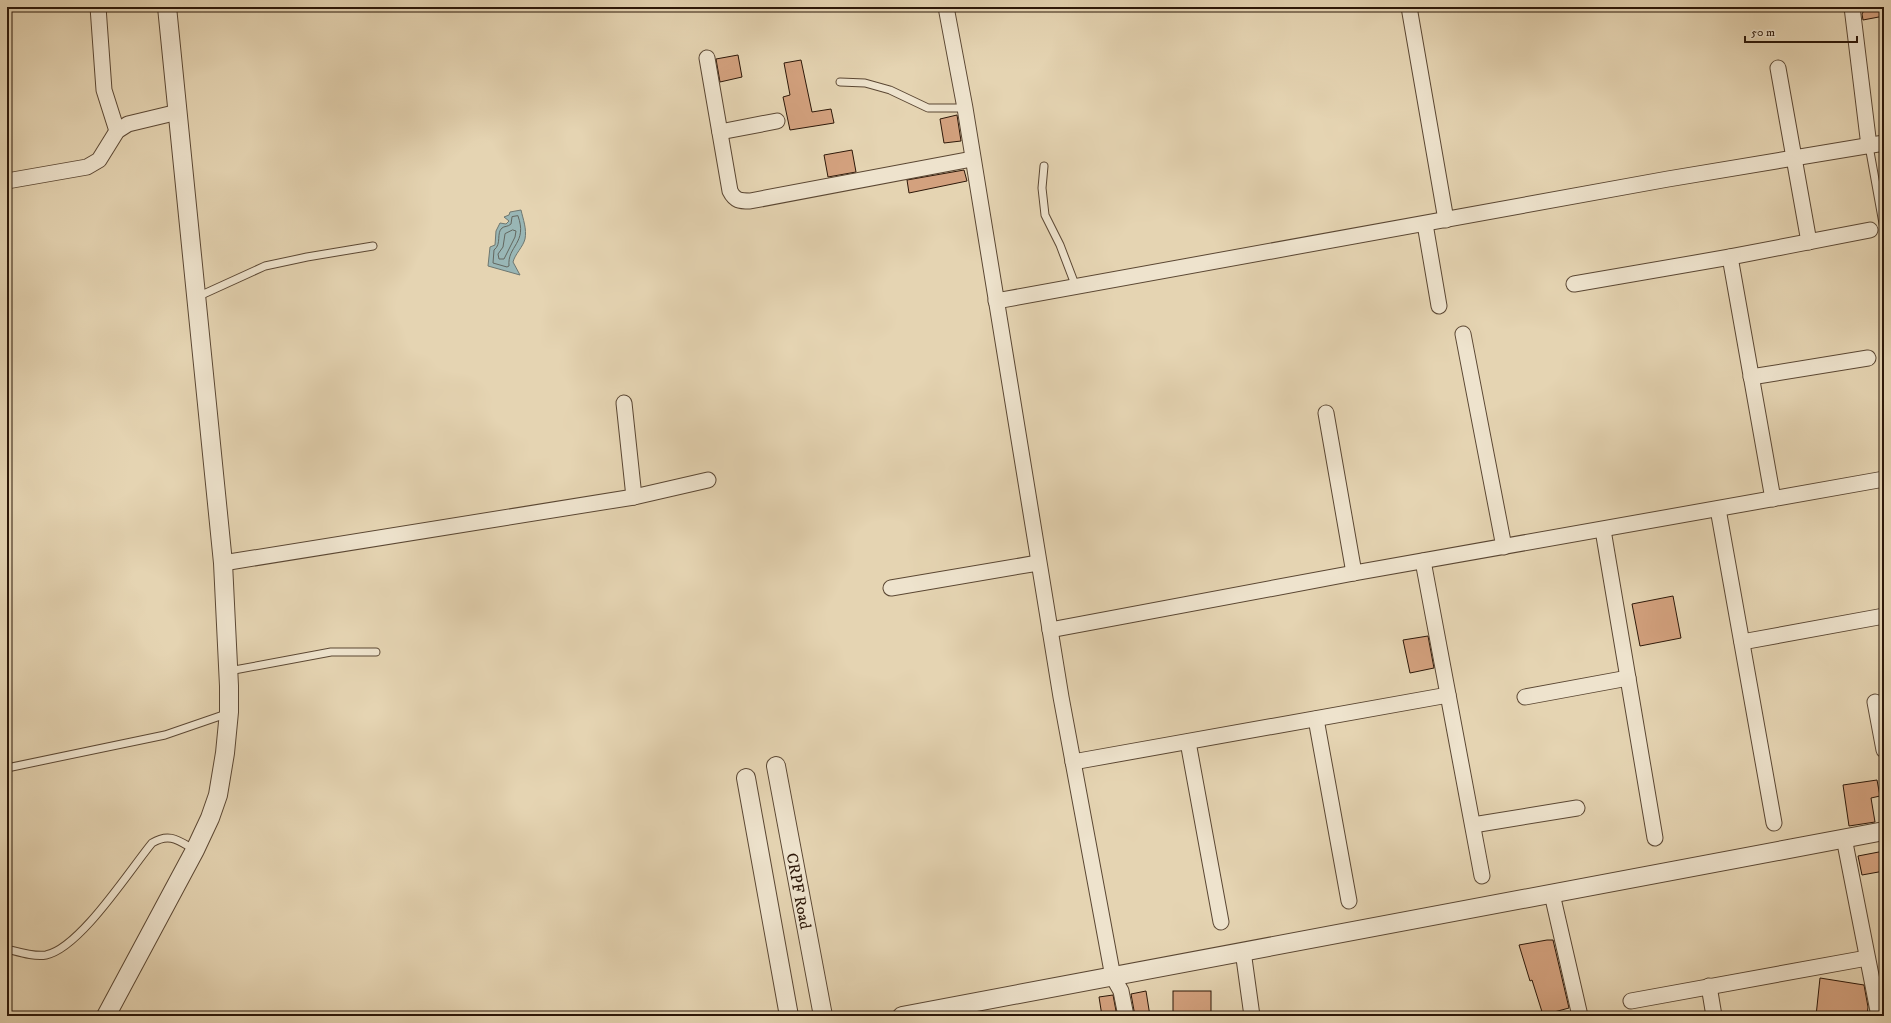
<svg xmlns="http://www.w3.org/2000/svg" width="1891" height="1023" viewBox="0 0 1891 1023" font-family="'IM FELL DW Pica',serif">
  <rect width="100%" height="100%" fill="#e5d4b2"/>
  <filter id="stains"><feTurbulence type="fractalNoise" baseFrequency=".005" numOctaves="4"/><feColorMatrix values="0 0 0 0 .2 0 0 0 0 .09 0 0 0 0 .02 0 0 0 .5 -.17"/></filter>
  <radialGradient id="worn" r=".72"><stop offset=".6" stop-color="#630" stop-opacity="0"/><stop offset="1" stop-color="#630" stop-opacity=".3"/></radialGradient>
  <path fill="#99b6b5" stroke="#6e7770" d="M521 210C523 219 527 229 525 239 523 247 515 254 513 262L520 275 488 266 490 247 495 245 496 231 500 223 506 224 509 221 504 217 509 215 510 212Z"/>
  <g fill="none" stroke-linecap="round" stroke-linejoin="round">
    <g stroke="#63675f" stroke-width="1">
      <path d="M518 216C528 243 507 246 509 266L507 267 493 263 494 250C502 244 496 233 502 228 504 226 508 227 511 224L512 217Z"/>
      <polygon points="513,230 516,231 515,237 504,259 499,259 498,254 503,247 505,234"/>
    </g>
  </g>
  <g fill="#d3a17e" stroke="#2d1809">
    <polygon points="1866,7 1884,7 1884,16 1863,20 1862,14"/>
    <polygon points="738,55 742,77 720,82 716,59"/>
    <polygon points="801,60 812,112 831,109 834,123 790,130 783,97 790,95 784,63"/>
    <polygon points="957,115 961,141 944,143 940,119"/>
    <polygon points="852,150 856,172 828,177 824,155"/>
    <polygon points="964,170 967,181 909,193 907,180"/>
    <polygon points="1673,596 1681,638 1640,646 1632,604"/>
    <polygon points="1428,636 1434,668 1410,673 1403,640"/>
    <polygon points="1877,780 1880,796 1871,798 1875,822 1849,826 1843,785"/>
    <polygon points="1884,851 1884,871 1862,875 1858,856"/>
    <polygon points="1547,940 1553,940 1569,1008 1543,1015 1532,980 1530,981 1519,945"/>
    <polygon points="1820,978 1864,985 1868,1007 1867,1016 1816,1016"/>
    <polygon points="1146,991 1150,1016 1135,1016 1131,994"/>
    <rect x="1173" y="991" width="38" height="25"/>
    <polygon points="1113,995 1117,1016 1102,1016 1099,997"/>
  </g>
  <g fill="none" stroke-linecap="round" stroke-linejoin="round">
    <defs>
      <g id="service">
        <polyline points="840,82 865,83 890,90 928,108 965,108"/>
        <polyline points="1869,146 1884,229"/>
        <polyline points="1044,166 1042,188 1045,215 1060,245 1076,287"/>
        <polyline points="197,297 265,266 307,257 373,246"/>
        <polyline points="229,671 331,652 376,652"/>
        <polyline points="7,768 165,735 229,713"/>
        <path d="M7 949C19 952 34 957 46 955 80 948 129 871 152 843 170 832 179 841 195 850"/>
      </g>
      <g id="minor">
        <polyline points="98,7 104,90 117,131"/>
        <polyline points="946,7 965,108 1061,697 1113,977 1121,991 1126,1016"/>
        <polyline points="1409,7 1446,220"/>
        <polyline points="1852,7 1869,146"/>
        <path d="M707 58 730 191C735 201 740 201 750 201L972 159"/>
        <polyline points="1778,68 1809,242"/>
        <polyline points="720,132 777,121"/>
        <polyline points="7,181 87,167 99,160 117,131 128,124 178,112"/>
        <polyline points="1425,224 1439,306"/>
        <polyline points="1730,257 1773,499"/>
        <polyline points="1574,284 1730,257 1870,230"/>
        <polyline points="996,301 1668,179 1884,143"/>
        <polyline points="1463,334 1504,547"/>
        <polyline points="1751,377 1868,358"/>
        <polyline points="624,403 634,497"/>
        <polyline points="1326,413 1354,573"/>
        <polyline points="1718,509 1774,823"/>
        <polyline points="1603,530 1655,838"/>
        <polyline points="1423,561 1482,876"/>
        <polyline points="223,563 634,497 708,480"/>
        <polyline points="891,588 1038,563"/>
        <polyline points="1050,630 1354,573 1884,479"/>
        <polyline points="1742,642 1884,616"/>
        <polyline points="1525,697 1628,678"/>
        <polyline points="1875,702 1884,750"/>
        <polyline points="1316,719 1349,901"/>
        <polyline points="1188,742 1221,922"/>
        <polyline points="1073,762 1448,695"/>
        <polyline points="1473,825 1577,808"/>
        <polyline points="1844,838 1879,1016"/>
        <polyline points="1552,894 1580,1016"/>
        <polyline points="1243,951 1252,1016"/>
        <polyline points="1709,986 1714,1016"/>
        <polyline points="1631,1001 1867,958"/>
      </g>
      <g id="tertiary">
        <path id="s1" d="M776 766 823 1016"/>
        <polyline points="746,778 789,1016"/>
        <polyline points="106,1016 195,850 210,818 218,795 225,753 229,712 229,686 223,563 167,7"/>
        <polyline points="902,1016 1884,831"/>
      </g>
    </defs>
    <use href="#service" stroke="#5b4733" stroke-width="9"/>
    <use href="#minor" stroke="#5b4733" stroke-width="17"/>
    <use href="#tertiary" stroke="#5b4733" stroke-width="20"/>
    <use href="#service" stroke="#eee3cd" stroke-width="7"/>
    <use href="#minor" stroke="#eee3cd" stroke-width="15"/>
    <use href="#tertiary" stroke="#eee3cd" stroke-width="18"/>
  </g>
  <g text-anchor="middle" stroke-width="3" stroke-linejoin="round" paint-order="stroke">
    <g font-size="16" fill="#2d1809" stroke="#eee3cd">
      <text dy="6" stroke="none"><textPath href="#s1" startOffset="127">CRPF Road</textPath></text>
    </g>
  </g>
  <rect width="1891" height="1023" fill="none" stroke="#e5d4b2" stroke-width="24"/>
  <rect x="8" y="8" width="1875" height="1007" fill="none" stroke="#2d1809" stroke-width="2"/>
  <rect x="12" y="12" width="1867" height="999" fill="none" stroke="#2d1809"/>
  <path d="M1745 36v6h112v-6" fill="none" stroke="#2d1809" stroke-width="2"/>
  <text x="1751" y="36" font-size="12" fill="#2d1809" stroke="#eee3cd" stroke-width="3" paint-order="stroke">50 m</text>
  <rect width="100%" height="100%" filter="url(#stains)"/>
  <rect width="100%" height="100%" fill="url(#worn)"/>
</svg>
